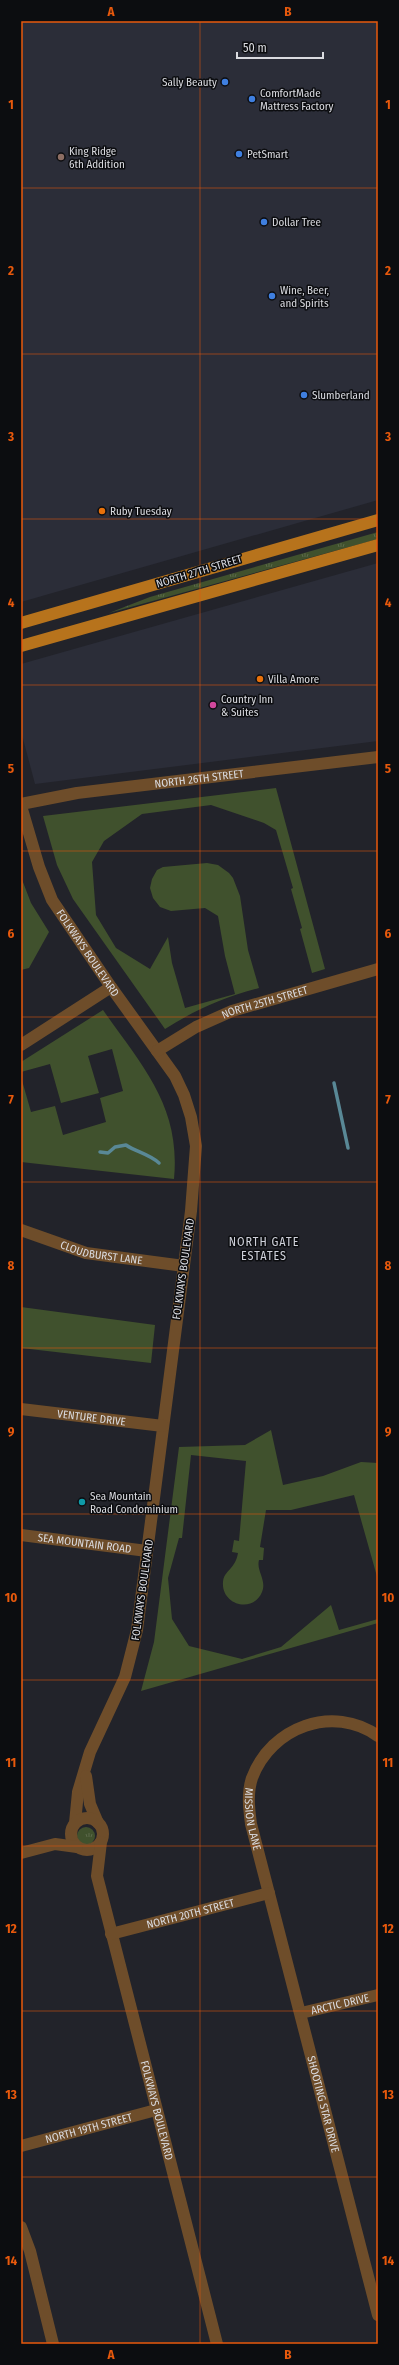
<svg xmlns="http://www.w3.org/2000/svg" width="399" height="2365" viewBox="0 0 399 2365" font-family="'Fira Sans Condensed',sans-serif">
  <defs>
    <pattern id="grass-tufts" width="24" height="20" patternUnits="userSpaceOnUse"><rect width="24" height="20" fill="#40512d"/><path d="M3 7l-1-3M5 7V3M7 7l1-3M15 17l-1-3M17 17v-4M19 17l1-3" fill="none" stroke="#5b694b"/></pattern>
  </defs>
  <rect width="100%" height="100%" fill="#22232a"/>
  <g fill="#2b2d38">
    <polygon points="21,21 378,21 378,500 21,602"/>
    <polygon points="378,563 378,741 35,784 21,731 21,664"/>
  </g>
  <g fill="url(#grass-tufts)">
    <polygon points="378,532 378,539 109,613 150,597"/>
    <circle cx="86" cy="1836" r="9"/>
  </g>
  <g fill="#40512d">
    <path d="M276 788 325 969 312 973 300 929 302 928 291 889 293 888 276 830 264 823 211 805 142 814 104 841 92 862 96 915 116 948 150 969 168 937 172 963 185 1008 235 994 225 956 218 916 205 908 171 911 160 907 153 898 150 888 152 879 157 870 163 867 207 863 218 865 229 873 233 878 240 896 248 950 259 988C224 997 195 1010 165 1029L73 899 57 865 43 816Z"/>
    <polygon points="21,877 31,903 49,932 29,968 21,970"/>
    <path d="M103 1010C142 1066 181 1106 174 1179L21 1162V1077L31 1112 55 1106 63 1135 106 1122 100 1098 123 1091 112 1049 88 1056 99 1093 61 1103 50 1064 21 1072V1062Z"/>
    <polygon points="21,1307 155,1325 151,1363 21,1348"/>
    <path d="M271 1430 283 1485 323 1476 361 1462 378 1463V1580L354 1495 291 1510H266L260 1547 264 1548 263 1560H259C256 1571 267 1580 262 1592 253 1614 221 1605 223 1582 224 1570 235 1570 238 1553L232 1552 234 1540 239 1541 246 1461 191 1455 182 1538H179L168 1578 172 1619 189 1646 242 1659 281 1647 331 1605 339 1630 378 1619V1623L141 1691 154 1642 179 1447 245 1445Z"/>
  </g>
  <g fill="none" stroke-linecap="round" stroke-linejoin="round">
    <g stroke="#598896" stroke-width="3.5">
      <polyline points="334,1083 348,1148"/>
      <path d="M100 1152 108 1153 115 1147 126 1145C136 1152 149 1154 159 1163"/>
    </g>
    <g stroke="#6e4d2a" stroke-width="12">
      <path id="s1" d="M21 804 77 793 378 757"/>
      <path id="s2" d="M21 806 39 867 52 900 111 987 175 1076 184 1095 191 1117 196 1146 191 1211 137 1630 125 1677 90 1752 78 1792 75 1823"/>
      <polyline points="21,1045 111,987"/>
      <path id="s3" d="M157 1051 196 1027 232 1011 378 969"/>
      <path id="s4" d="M21 1230 86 1253 184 1266"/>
      <path id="s5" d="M21 1409 163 1426"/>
      <path id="s6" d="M21 1535 147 1551"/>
      <path id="s7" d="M378 1736C333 1704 271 1727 252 1778 247 1793 249 1809 251 1824L378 2315"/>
      <polyline points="86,1776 90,1804 98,1823"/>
      <circle cx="87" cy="1834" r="16"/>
      <path id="s8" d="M101 1842 97 1876 217 2344"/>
      <polyline points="21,1853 55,1844 77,1847"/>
      <path id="s9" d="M111 1934 269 1893"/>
      <path id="s10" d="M301 2013 378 1995"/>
      <path id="s11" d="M21 2146 156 2110"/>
      <polyline points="21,2227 30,2251 53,2344"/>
    </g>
    <g stroke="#b7731c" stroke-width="12">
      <polyline points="21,623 378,520"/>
      <polyline points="21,646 378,545"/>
    </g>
  </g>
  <path fill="none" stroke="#e8590c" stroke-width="1" stroke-opacity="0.55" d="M200 21V2344M21 188H378M21 354H378M21 519H378M21 685H378M21 851H378M21 1017H378M21 1182H378M21 1348H378M21 1514H378M21 1680H378M21 1846H378M21 2011H378M21 2177H378"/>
  <g fill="#3f7fe0" stroke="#0c0d10" stroke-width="1.5">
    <circle cx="225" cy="82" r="4"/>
    <circle cx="252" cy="99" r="4"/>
    <circle cx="239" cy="154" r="4"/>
    <circle cx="264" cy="222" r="4"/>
    <circle cx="272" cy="296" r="4"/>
    <circle cx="304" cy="395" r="4"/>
  </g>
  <circle fill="#8d6e63" stroke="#0c0d10" stroke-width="1.5" cx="61" cy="157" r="4"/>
  <g fill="#e8710a" stroke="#0c0d10" stroke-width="1.5">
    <circle cx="102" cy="511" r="4"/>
    <circle cx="260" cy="679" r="4"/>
  </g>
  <circle fill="#d1479c" stroke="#0c0d10" stroke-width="1.5" cx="213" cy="705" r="4"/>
  <circle fill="#0f9aa8" stroke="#0c0d10" stroke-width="1.5" cx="82" cy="1502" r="4"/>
  <g text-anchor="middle" stroke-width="3" stroke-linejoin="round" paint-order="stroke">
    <g font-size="11" fill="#dadbe0" stroke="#0c0d10" text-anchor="start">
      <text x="217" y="86" text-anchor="end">Sally Beauty</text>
      <text x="260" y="97">ComfortMade<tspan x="260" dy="13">Mattress Factory</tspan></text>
      <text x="69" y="155">King Ridge<tspan x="69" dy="13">6th Addition</tspan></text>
      <text x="247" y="158">PetSmart</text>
      <text x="272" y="226">Dollar Tree</text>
      <text x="280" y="294">Wine, Beer,<tspan x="280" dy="13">and Spirits</tspan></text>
      <text x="312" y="399">Slumberland</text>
      <text x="110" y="515">Ruby Tuesday</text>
      <text x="268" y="683">Villa Amore</text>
      <text x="221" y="703">Country Inn<tspan x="221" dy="13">&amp; Suites</tspan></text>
      <text x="90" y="1500">Sea Mountain<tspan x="90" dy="13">Road Condominium</tspan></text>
    </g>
    <g font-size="11" fill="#dadbe0" stroke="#0c0d10">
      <text transform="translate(199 571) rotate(-17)" y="4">NORTH 27TH STREET</text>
      <text dy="4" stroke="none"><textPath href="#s1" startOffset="180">NORTH 26TH STREET</textPath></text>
      <text dy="4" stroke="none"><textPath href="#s2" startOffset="163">FOLKWAYS BOULEVARD</textPath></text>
      <text dy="4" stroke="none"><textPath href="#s3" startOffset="119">NORTH 25TH STREET</textPath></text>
      <text dy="4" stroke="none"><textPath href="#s4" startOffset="84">CLOUDBURST LANE</textPath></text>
      <text transform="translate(183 1269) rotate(-82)" y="4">FOLKWAYS BOULEVARD</text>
      <text dy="4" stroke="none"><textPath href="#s5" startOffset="71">VENTURE DRIVE</textPath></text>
      <text dy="4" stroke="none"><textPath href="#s6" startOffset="64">SEA MOUNTAIN ROAD</textPath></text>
      <text transform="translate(142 1590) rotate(-82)" y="4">FOLKWAYS BOULEVARD</text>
      <text dy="4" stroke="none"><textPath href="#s7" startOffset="195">MISSION LANE</textPath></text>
      <text dy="4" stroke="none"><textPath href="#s9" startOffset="82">NORTH 20TH STREET</textPath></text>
      <text dy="4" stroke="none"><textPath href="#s10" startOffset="40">ARCTIC DRIVE</textPath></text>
      <text dy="4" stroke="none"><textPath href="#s7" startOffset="489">SHOOTING STAR DRIVE</textPath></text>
      <text dy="4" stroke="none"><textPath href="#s8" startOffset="276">FOLKWAYS BOULEVARD</textPath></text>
      <text dy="4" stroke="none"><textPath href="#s11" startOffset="70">NORTH 19TH STREET</textPath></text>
    </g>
    <g font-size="12" letter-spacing="1" fill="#cfd1da" stroke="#0c0d10">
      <text x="264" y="1246">NORTH GATE<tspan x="264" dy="14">ESTATES</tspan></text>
    </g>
  </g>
  <rect width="399" height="2365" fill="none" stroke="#0c0d10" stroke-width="44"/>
  <path d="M237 52v6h86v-6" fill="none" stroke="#dadbe0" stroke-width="2"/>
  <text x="243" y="52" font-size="12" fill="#dadbe0" stroke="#0c0d10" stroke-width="3" paint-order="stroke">50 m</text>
  <rect x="22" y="22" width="355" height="2321" fill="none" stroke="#e8590c" stroke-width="1.5"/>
  <g font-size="13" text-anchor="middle" font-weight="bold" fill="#e8590c">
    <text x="111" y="16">A</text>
    <text x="288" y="16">B</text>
    <text x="11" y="109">1</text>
    <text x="388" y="109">1</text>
    <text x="11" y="275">2</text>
    <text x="388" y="275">2</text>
    <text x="11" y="441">3</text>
    <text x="388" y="441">3</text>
    <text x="11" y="607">4</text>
    <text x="388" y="607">4</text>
    <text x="11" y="773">5</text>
    <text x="388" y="773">5</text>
    <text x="11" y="938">6</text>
    <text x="388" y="938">6</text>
    <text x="11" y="1104">7</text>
    <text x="388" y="1104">7</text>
    <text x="11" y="1270">8</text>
    <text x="388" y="1270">8</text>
    <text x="11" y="1436">9</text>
    <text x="388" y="1436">9</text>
    <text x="11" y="1602">10</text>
    <text x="388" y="1602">10</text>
    <text x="11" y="1767">11</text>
    <text x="388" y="1767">11</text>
    <text x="11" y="1933">12</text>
    <text x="388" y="1933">12</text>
    <text x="11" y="2099">13</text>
    <text x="388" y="2099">13</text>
    <text x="11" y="2265">14</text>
    <text x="388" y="2265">14</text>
    <text x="111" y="2359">A</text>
    <text x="288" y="2359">B</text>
  </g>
</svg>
